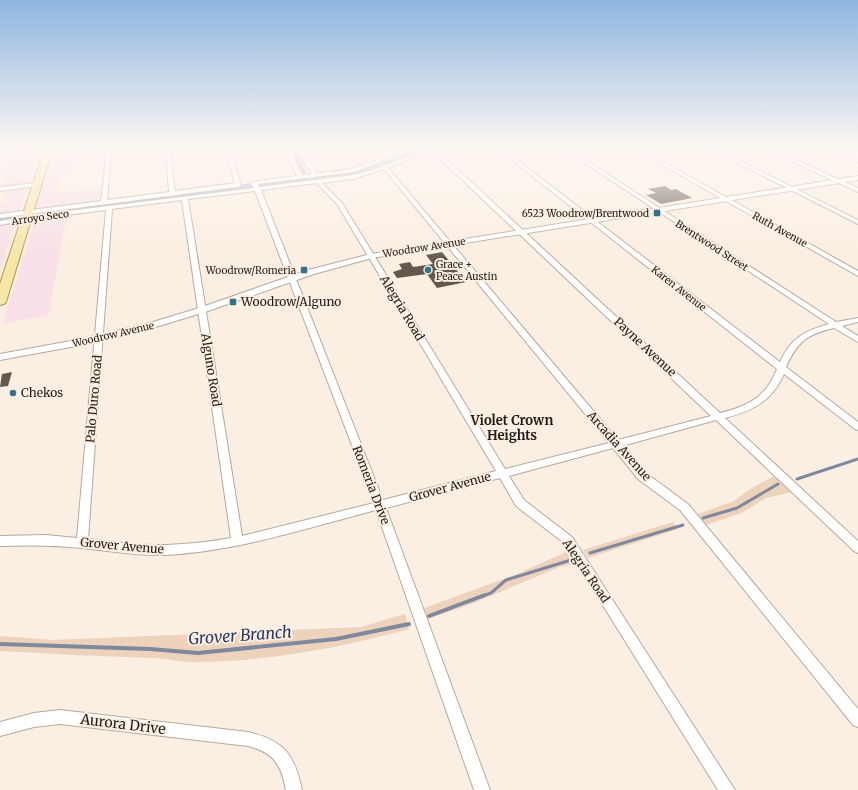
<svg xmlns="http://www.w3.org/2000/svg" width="858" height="790" viewBox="0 0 858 790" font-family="Merriweather,serif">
  <rect width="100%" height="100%" fill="#fbeee2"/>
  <g fill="#f9dfe7">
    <polygon points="11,150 41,150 20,210 0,214 0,204 2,203 5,198 2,171"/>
    <polygon points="78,152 73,175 63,176 59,192 70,191 70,192 101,189 99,200 36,209 50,156"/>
    <polygon points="67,216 48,316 3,323 35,220"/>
    <polygon points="16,222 0,271 0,225"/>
  </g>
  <g fill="#edd3bb">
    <polygon points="294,150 302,150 299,153 308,172 302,173 291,154"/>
    <polygon points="774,476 791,492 766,498 742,513 706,525 698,514 734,501 750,489"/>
    <polygon points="673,522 678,529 588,558 583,550"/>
    <polygon points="568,551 575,564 559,567 474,603 428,619 424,608 515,575"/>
    <path d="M405 614 409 629C339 648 266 662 194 662 180 662 165 658 151 658 101 656 50 654 0 651V636L53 640 361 627Z"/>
  </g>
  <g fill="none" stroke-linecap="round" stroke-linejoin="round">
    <polyline stroke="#7f889d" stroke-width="1.5" points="297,150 295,155 305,174"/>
    <g stroke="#7f889d" stroke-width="3">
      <polyline points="797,479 858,459"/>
      <polyline points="703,518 737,508 778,484"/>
      <polyline points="590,553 683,525"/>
      <polyline points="482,596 491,593 506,580 571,560"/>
    </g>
    <g stroke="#7f889d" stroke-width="4">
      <polyline points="429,616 485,595"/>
      <polyline points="0,644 150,649 198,653 336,639 409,624"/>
    </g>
    <g fill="#a7b6d5" fill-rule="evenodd">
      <polygon points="420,150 430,151 429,153 401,159 379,170 358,175 260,188 256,185 260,182 357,171 373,166 396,155"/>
      <polygon points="250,183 253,184 254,186 253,188 34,217 29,214 34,211"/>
      <polygon points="21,213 24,214 26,216 24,218 0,222 0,216"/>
    </g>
  </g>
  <g fill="#62584d">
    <polygon points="665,186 671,190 676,189 692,198 661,204 646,195 656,193 648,189"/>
    <polygon points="442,252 466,282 437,288 427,274 397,278 393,272 402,269 399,264 410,262 413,267 433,264 426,255"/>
    <polygon points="12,372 8,386 0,387 2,374"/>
  </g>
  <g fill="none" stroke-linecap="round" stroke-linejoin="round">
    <defs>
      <g id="minor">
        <polygon points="79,150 92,150 46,157 44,156"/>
        <polygon points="107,150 111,150 107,200 169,192 166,150 170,150 175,191 235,183 225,150 229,150 241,185 238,187 0,218 0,214 101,201"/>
        <path d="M285 150H289L302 175 312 174 299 152 301 150H307L304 153 317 173C328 172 342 172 353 168 375 163 393 150 415 150L394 156 354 172 258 184 259 187 353 175 373 170 409 156 431 153 427 150 438 152 460 150 441 154 720 413C749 406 766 397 777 369L499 150H504L780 362C791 338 804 331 829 324L565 150H570L836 322 858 318V322L842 326 858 336V342L834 328C807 334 797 342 786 367L858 422V430L855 429 784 374C771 402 754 410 725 418L858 541V553L854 551 716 420 622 446 646 473 688 504 858 709V727L853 725 680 510 638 479 613 448 509 476 524 500 572 537 735 790H718L564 543 516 506 500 478 386 508 490 790H474L376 510C307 528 238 551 166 555 138 556 110 551 82 548 54 545 27 545 0 546V536L46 535 77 538 106 210 27 220 0 225V221L27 216 254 188 250 183 251 182 297 176ZM436 155 711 416 618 440 388 168 412 158ZM384 169 609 443 505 469 342 203 322 183 353 179ZM317 183 337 204 496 471 383 500 261 190ZM255 191 374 503 242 536 188 199ZM182 200 231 538C209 542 187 544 166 545 140 546 114 542 88 539L112 209Z"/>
        <polygon points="636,150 642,150 858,271 858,276"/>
        <polygon points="712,150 718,150 858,220 858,224"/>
        <polygon points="768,150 774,150 858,188 858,192"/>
        <polygon points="36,183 39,185 38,186 0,191 0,187"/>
        <path d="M60 710 248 732C284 740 295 755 302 790H286C281 764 274 753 248 746L60 724 34 727 0 736V722L34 713Z"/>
      </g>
      <g id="tertiary">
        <polygon points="832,150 840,150 858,158 858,162"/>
        <polygon points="858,176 858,180 372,258 314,274 205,312 159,326 87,344 0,360 0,354 87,338 153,322 199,308 308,270 371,254"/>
      </g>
      <polygon id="primary" points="44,150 52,150 6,302 4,304 0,305 0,284"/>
    </defs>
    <use href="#minor" stroke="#b5a99d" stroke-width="2"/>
    <use href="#tertiary" stroke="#b5a99d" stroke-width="2"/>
    <use href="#primary" stroke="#a9954f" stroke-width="2"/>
    <use href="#minor" fill="#fff" fill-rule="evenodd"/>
    <use href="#tertiary" fill="#fff" fill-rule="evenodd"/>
    <use href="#primary" fill="#f7e6a7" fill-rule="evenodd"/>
  </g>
  <linearGradient id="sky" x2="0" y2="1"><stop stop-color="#8eb5e0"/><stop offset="0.57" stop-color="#fdf7f2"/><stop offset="1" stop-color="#fdf7f2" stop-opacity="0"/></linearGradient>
  <rect width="858" height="261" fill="url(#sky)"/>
  <g fill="#337287" stroke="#fbeee2" stroke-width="1.5">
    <rect x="653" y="209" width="8" height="8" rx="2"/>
    <rect x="300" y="266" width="8" height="8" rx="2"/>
    <circle cx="428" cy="270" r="4"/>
    <rect x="229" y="298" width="8" height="8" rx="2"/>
    <circle cx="13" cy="393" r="4"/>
  </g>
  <g text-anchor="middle" stroke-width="4" stroke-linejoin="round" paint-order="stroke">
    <g font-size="10" fill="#221d19" stroke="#fbeee2" text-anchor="end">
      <text x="649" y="217">6523 Woodrow/Brentwood</text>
      <text x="436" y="268" text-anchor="start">Grace +<tspan x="436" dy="12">Peace Austin</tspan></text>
      <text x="296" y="274">Woodrow/Romeria</text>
    </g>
    <g font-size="10" fill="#221d19" stroke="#fbeee2">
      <text transform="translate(40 217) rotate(-8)" y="4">Arroyo Seco</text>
      <text transform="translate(780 229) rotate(29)" y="4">Ruth Avenue</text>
      <text transform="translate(712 245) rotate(33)" y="4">Brentwood Street</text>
      <text transform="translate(424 247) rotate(-9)" y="4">Woodrow Avenue</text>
      <text transform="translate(679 288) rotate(38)" y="4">Karen Avenue</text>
      <text transform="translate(113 334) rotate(-13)" y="4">Woodrow Avenue</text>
    </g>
    <g font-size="12" fill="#221d19" stroke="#fbeee2" text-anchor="start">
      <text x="241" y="306">Woodrow/Alguno</text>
      <text x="21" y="397">Chekos</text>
    </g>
    <g font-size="12" fill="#221d19" stroke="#fbeee2">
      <text transform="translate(402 308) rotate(59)" y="4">Alegria Road</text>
      <text transform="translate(645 347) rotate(43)" y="4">Payne Avenue</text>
      <text transform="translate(211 370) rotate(81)" y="4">Alguno Road</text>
      <text transform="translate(94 399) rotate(-85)" y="4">Palo Duro Road</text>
      <text transform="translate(619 446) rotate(48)" y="4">Arcadia Avenue</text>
      <text transform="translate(371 485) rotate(69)" y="4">Romeria Drive</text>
      <text transform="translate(450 487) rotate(-15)" y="4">Grover Avenue</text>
      <text transform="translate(122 546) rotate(5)" y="4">Grover Avenue</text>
      <text transform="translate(586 571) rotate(56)" y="4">Alegria Road</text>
    </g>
    <g font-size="13" font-weight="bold" fill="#221d19" stroke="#fbeee2">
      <text x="512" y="425">Violet Crown<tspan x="512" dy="15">Heights</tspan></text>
    </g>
    <g font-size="14" fill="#221d19" stroke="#fbeee2">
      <text transform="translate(123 724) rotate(7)" y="5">Aurora Drive</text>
    </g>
    <g font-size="16" font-style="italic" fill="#273963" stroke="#fbeee2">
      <text transform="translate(240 635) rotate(-4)" y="6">Grover Branch</text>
    </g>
  </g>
</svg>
